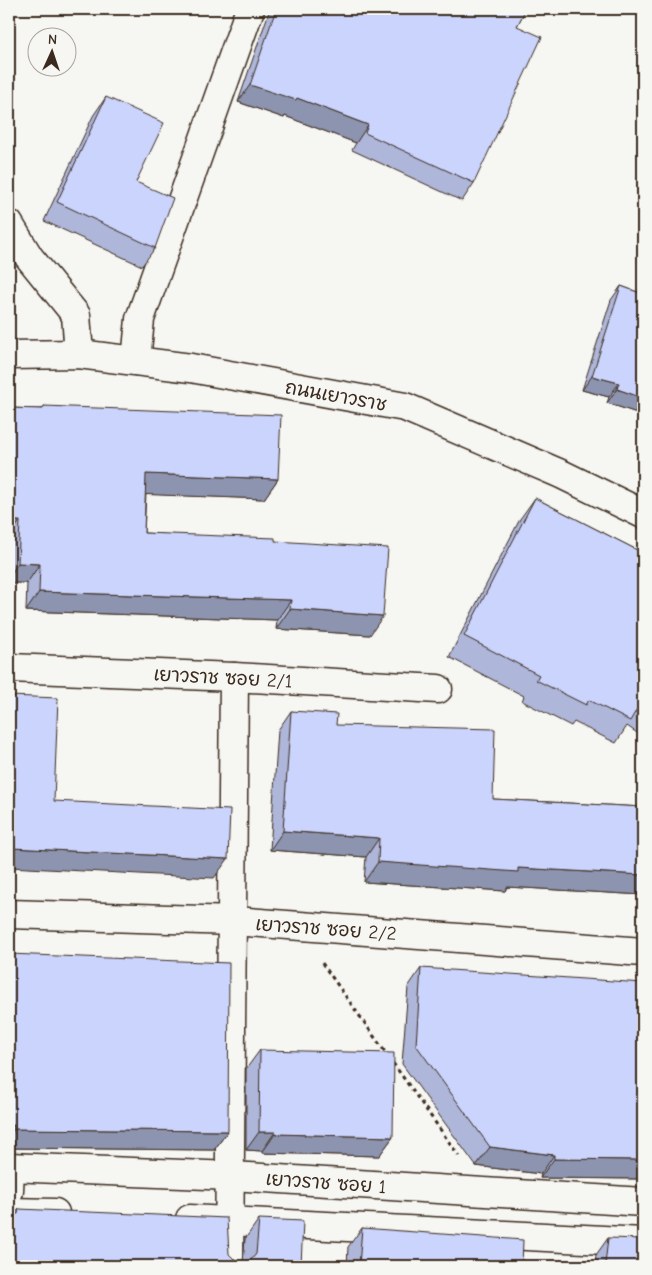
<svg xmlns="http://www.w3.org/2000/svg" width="652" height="1275" viewBox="0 0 652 1275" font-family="'Comic Neue','Playpen Sans Thai',sans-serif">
  <rect width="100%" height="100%" fill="#f6f6f2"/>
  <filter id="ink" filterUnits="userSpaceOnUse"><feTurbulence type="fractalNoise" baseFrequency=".02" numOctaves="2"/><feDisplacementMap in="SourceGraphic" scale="10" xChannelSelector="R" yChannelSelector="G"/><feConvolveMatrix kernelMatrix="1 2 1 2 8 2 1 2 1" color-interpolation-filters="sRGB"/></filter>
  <g filter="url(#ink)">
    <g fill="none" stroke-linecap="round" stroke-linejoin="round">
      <defs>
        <g id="street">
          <polyline points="9,224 29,257 76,315 79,354"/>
          <polyline points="136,361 140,319 250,9"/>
          <polyline points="9,668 234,677 438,689"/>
          <polyline points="9,914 234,921 643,952"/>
          <polyline points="9,1167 232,1176 643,1202"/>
          <polyline points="9,1191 10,1167"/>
          <polyline points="9,1212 55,1213"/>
          <polyline points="190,1219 643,1242"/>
          <polyline points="229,1266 234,677"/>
        </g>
        <polyline id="secondary" points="9,355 79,354 191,368 405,407 561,474 643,514"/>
      </defs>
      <use href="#street" stroke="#3b2a1e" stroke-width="31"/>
      <use href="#secondary" stroke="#3b2a1e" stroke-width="31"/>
      <g stroke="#3b2a1e" stroke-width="3" stroke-dasharray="4 4" stroke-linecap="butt">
        <polyline points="322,963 388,1056"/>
        <polyline points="393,1063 459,1156"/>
      </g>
      <use href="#street" stroke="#f6f6f2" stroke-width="28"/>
      <use href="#secondary" stroke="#f6f6f2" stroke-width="28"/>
    </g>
    <g fill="#aeb6d9" stroke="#3b2a1e">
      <polygon points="270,9 411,9 417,11 418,9 526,9 517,26 474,183 462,201 352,150 356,143 285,116 284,118 238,102"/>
      <polygon points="106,97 155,248 142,266 44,221 93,116"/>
      <polygon points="621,286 643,294 643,415 607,403 609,397 582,390 611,300"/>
      <polygon points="44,406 278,479 264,499 146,494 144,533 275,541 370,635 276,629 277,620 26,611 27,583 9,583 9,408 41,409"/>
      <polygon points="535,498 643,553 643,737 627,726 616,743 574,722 571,726 522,701 524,696 449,657 520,519"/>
      <polygon points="291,711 336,725 493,799 643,807 643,895 507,887 505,891 364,882 366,857 270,850 278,730"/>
      <polygon points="9,954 228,1131 214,1150 9,1148"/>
      <polygon points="421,968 643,1179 540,1178 541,1174 476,1166 402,1064 408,987"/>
      <polygon points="260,1050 393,1137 379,1156 262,1153 262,1151 246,1150 246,1069"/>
      <polygon points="19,1209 229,1254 234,1259 242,1262 243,1262 245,1239 259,1219 301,1266 9,1266 15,1214"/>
      <polygon points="362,1228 522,1266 347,1266 348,1247"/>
      <polygon points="608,1238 643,1266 595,1266 596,1255"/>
    </g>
    <g fill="#8d94b0" stroke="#3b2a1e">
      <polygon points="250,85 297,98 368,125 356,143 285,116 284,118 238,102"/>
      <polygon points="592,376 619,383 609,397 582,390"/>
      <polygon points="617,389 643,398 643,415 607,403"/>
      <polygon points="146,474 278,479 264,499 133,494"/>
      <polygon points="9,521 20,521 9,537"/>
      <polygon points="18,563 40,564 27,583 9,583 9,577"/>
      <polygon points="39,592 291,600 277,620 26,611"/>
      <polygon points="290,609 383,616 370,635 276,629"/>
      <polygon points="283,831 379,838 366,857 270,850"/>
      <polygon points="12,848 228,859 214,878 9,867 9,852"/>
      <polygon points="378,862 518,868 643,875 643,895 507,887 505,891 364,882"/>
      <polygon points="9,1125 14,1125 9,1133"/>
      <polygon points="14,1129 228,1131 214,1150 9,1148 9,1137"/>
      <polygon points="259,1132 275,1132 262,1151 246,1150"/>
      <polygon points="275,1134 393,1137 379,1156 262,1153"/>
      <polygon points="490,1147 554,1155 541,1174 476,1166"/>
      <polygon points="554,1159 643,1160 643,1179 540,1178"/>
    </g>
    <g fill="#cad4fc" stroke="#3b2a1e">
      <polygon points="276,9 411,9 421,13 423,9 526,9 517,26 542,37 474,183 365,133 368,125 297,98 296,100 250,85"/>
      <polygon points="106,97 164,123 136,182 173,198 155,248 57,202"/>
      <polygon points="621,286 643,294 643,398 617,389 619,383 592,376"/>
      <polygon points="44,406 281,415 278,479 146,474 144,533 275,538 275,541 388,548 383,616 290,609 291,600 39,592 40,564 18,563 20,521 9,521 9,408 43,409"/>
      <polygon points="535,498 643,553 643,706 640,704 630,721 589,700 586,705 536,680 539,675 464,636"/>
      <polygon points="9,696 58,698 54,801 230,810 228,859 12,848 11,853 9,853"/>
      <polygon points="291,711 337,714 336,725 495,729 493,799 643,807 643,875 518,868 518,872 378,862 379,838 283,831"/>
      <polygon points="9,954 229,963 228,1131 14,1129 14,1125 9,1125"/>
      <polygon points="421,968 643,983 643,1160 554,1159 554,1155 490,1147 416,1045"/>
      <polygon points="260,1050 394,1053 393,1137 275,1134 275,1132 259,1132"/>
      <polygon points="19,1209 227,1218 229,1254 234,1259 242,1262 251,1260 256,1254 259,1219 303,1221 301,1266 9,1266 9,1214 18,1214"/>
      <polygon points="362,1228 523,1240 522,1266 359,1266"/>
      <polygon points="608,1238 643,1239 643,1266 614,1266 605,1265"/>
    </g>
  </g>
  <g text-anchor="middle" stroke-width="4" stroke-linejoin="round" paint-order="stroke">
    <g font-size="19" fill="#3b2a1e" stroke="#f6f6f2">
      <text transform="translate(336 395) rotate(10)" y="7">ถนนเยาวราช</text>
      <text transform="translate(223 677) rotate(3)" y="7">เยาวราช ซอย 2/1</text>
      <text transform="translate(326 928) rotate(4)" y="7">เยาวราช ซอย 2/2</text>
      <text transform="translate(326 1182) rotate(4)" y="7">เยาวราช ซอย 1</text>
    </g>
  </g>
  <rect width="652" height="1275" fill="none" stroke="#f6f6f2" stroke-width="30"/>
  <rect x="15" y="15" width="622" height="1245" fill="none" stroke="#3b2a1e" stroke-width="2" filter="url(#ink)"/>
  <g transform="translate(52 52) rotate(3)"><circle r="24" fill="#f6f6f2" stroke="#aba49d"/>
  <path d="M0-4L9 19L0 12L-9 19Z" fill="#3b2a1e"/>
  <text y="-8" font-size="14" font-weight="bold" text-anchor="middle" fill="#3b2a1e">N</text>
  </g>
</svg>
